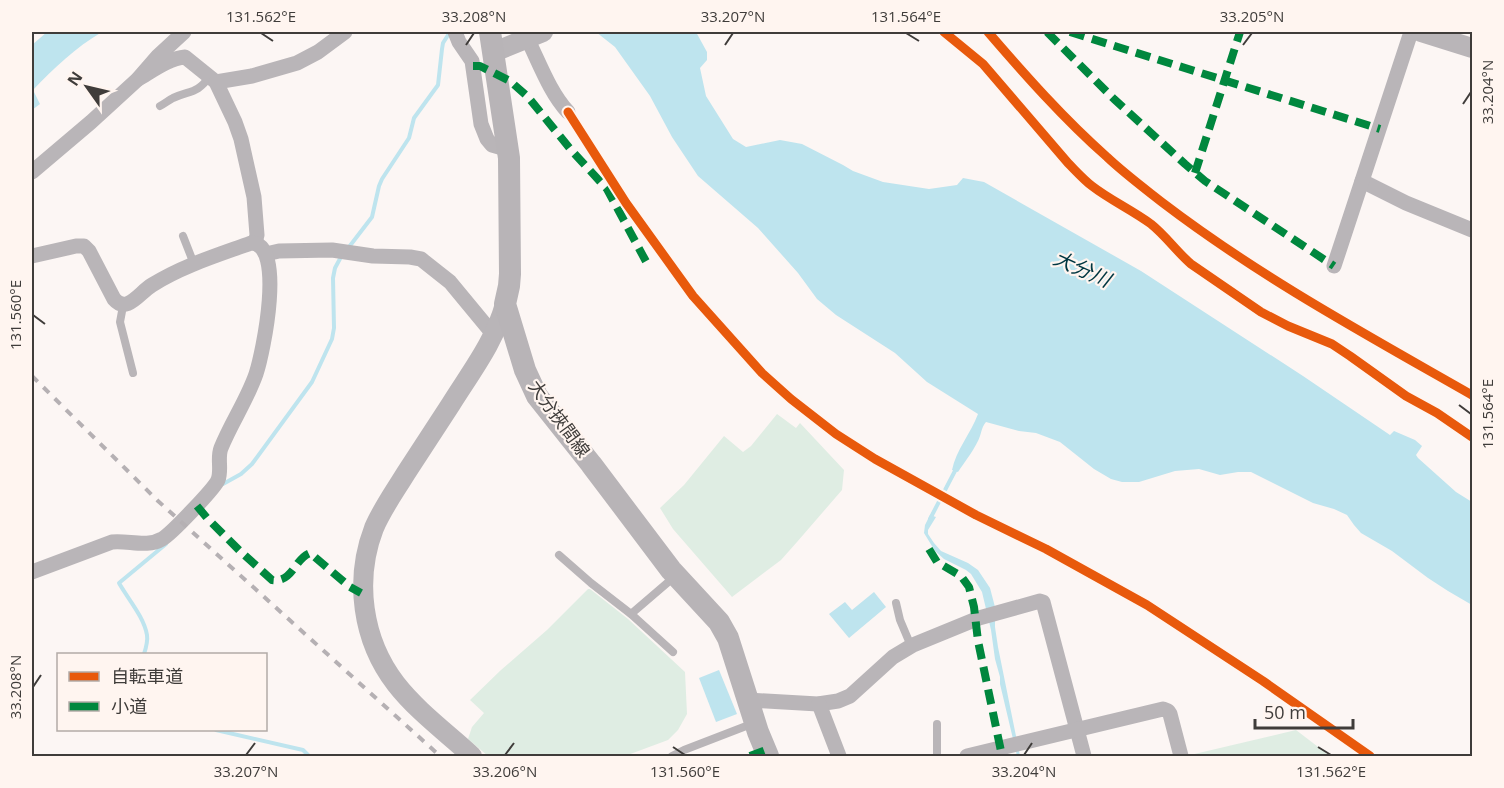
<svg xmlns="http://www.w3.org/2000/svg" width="1504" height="788" viewBox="0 0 1504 788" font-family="'Open Sans','Noto Sans JP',sans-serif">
  <rect width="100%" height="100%" fill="#fcf6f4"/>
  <g fill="#dfede3">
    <polygon points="777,414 796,428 800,423 844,470 842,490 797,542 781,560 732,597 673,529 660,508 684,485 724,436 743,452 751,446"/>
    <polygon points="588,589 590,589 628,619 685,672 687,714 678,730 668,740 625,756 488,756 468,739 472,727 484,713 470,700 501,670 547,630"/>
    <polygon points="1296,730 1330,756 1186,756"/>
  </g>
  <g fill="#bee4ee">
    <path d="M47 32H102C76 47 54 68 33 90L40 104 32 110V45Z"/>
    <path d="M596 32H696L707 52V60L700 68 706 96 733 139 746 147 780 140 802 144 843 165 853 171 883 182 929 189 957 185 963 178 984 182 1141 271 1303 376 1390 435 1394 431 1415 440 1422 446 1416 455 1418 458 1456 492 1472 502V605L1448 591 1428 578 1392 551 1361 533 1354 525 1347 515 1334 509 1313 503 1251 472H1238L1220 475 1199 469 1175 471 1139 482H1122L1111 479 1094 469 1060 442 1036 433 1019 431 986 422C982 427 982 430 980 436 977 446 964 463 958 472L952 470C956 450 971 433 978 414L927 382 895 353 836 315 817 299 798 273 758 228 698 176 672 137 650 96 615 47Z"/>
    <polygon points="930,515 936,517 928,530 928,534 934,543 941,551 968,563 978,570 990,588 995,607 995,627 998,647 1020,756 1017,756 1000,684 1000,677 995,659 991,630 982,592 971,574 966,570 944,559 935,551 924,533 925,525"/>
    <polygon points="874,592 886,607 849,638 829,614 845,602 852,610"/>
    <polygon points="719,670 737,714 716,722 699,678"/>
  </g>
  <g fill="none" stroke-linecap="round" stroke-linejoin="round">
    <g stroke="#bee4ee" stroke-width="4">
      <polyline points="349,247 372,217 379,186 382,179 409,138 414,118 438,85 442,49 443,43 450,32"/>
      <polyline points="223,484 241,474 252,464 312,382 332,339 334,328 333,278 335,268 342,255"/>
      <polyline points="930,519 957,467"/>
      <path d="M144 654C146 648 148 642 147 635 144 617 128 599 119 583L166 544"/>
      <polyline points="216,730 303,750 309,756"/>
    </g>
    <g stroke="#b9b5b8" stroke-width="8">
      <path d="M160 106C164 104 169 100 173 98 191 90 197 94 210 76"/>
      <polyline points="183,236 194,264"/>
      <polyline points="123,306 120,322 133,373"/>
      <polyline points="559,555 591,583 631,614 673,652"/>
      <polyline points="896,603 900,620 911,646"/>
      <polyline points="631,614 673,578"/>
      <polyline points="937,724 937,756"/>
      <polyline points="672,756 684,750 754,723"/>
    </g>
    <g stroke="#b9b5b8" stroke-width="15">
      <polyline points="455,32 459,42 472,61 481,124 487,139 492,145 499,147 508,146"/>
      <path d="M527 38C539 62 550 93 568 112"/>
      <path d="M138 79C152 71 169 58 185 57L216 82 235 122 241 139 254 197 257 235 255 243"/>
      <polyline points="216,82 252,76 297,63 318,52 345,32"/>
      <polyline points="32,172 91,122 138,79 158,56 184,32"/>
      <polyline points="1362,181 1406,203 1472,230"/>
      <polyline points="266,254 279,251 332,250 373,256 410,257 421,259 450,282 493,334"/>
      <path d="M32 256 76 246H84L89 251 114 299C127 314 139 293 152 285 182 266 218 255 251 243 286 243 263 353 256 374 247 400 231 423 221 448 217 458 222 470 218 480 214 489 171 534 162 539 147 548 128 540 112 542L32 572"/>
      <polyline points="1334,266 1411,32"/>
      <polyline points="748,700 818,704 838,701 850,696 893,657 913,645 979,618 1040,601 1043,602 1084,756"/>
      <polyline points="819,704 839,756"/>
      <polyline points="967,756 1163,709 1168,711 1170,714 1181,756"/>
    </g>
    <g stroke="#b9b5b8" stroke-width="20">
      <polyline points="1421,32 1472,48"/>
      <polyline points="494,52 543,32"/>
      <path d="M472 756C447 733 417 711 396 684 362 640 354 580 374 528 382 509 395 491 406 473 421 450 436 427 451 404 471 372 495 341 505 304"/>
    </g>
    <polyline stroke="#b8b4b7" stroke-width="22" points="490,32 509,158 510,274 509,286 505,304 525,370 537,396 591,464 671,570 719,622 728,638 758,732 768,756"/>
    <polyline stroke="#b5b0b3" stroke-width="4" stroke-dasharray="8 8" stroke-linecap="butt" points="32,376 158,501 440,756"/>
    <g stroke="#00873e" stroke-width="8" stroke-dasharray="15 8" stroke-linecap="butt">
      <polyline points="1047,32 1114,99 1185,164 1205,181 1334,266"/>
      <polyline points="1070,32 1380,129"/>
      <polyline points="473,66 480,66 510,81 528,97 572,151 607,189 649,267"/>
      <polyline points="1195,173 1240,32"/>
      <path d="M197 506 207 518 240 551 272 580C293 583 294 559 310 553L350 587 361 593"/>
      <polyline points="929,549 937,562 961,576 969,587 974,607 978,641 1002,756"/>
      <polyline points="750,756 766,750"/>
    </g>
    <defs>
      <g id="cycleway">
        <path d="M944 32 983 64 1068 163C1076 171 1083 179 1092 186 1110 200 1132 210 1151 224 1166 236 1177 252 1191 264L1261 312 1288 326 1332 344 1350 356 1406 396 1437 413 1472 437"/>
        <path d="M988 32C1025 75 1064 119 1107 157 1125 174 1144 188 1163 203 1260 277 1367 335 1472 395"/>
        <polyline points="568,112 626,203 693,296 762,373 791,399 836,434 875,459 976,515 1046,549 1147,605 1263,681 1370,756"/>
      </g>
    </defs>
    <use href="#cycleway" stroke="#fff5f0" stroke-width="13"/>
    <use href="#cycleway" stroke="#e8590c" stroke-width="9"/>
  </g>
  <path fill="none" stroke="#3f3c3a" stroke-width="2" d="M261 33 273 41M906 33 919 41M466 45 474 33M725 45 733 33M1243 45 1252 33M1463 104 1471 92M33 315 45 324M1459 405 1471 414M33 687 41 675M673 747 685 755M1318 747 1331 755M246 755 255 743M505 755 514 743M1024 755 1032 743"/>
  <g text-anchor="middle" stroke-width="4.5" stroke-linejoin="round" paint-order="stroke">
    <g font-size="18" fill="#3f3c3a" stroke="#fff5f0">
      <text transform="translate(559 419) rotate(54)" y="6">大分挾間線</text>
    </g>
    <g font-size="20" font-style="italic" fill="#013742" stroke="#fff5f0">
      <text transform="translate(1082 269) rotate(24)" y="7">大分川</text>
    </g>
  </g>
  <rect width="1504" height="788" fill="none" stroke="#fff5f0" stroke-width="66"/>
  <rect x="57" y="653" width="210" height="78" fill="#fff5f0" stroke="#b2aba7" stroke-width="1.5"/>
  <rect x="69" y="672" width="30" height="9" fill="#e8590c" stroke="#b2aba7" stroke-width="1.5"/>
  <text x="111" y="683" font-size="18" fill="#3f3c3a">自転車道</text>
  <rect x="69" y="702" width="30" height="9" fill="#00873e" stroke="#b2aba7" stroke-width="1.5"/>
  <text x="111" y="713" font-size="18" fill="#3f3c3a">小道</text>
  <g transform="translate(87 87) rotate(304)" stroke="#fff5f0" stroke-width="4.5" paint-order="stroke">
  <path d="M0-4.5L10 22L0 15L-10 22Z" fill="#3f3c3a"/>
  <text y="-9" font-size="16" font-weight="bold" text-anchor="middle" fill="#3f3c3a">N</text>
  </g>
  <path d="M1255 719v9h98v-9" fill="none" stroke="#3f3c3a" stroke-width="3"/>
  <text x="1264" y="719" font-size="18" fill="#3f3c3a" stroke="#fff5f0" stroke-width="4.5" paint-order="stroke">50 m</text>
  <rect x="33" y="33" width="1438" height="722" fill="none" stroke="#3f3c3a" stroke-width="2"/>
  <g font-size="15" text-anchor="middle" fill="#3f3c3a">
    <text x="261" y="22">131.562°E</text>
    <text x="474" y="22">33.208°N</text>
    <text x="733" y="22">33.207°N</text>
    <text x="906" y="22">131.564°E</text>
    <text x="1252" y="22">33.205°N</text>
    <text transform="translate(1488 92) rotate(-90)" y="5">33.204°N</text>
    <text transform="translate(16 315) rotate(-90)" y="5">131.560°E</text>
    <text transform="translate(1488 414) rotate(-90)" y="5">131.564°E</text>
    <text transform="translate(16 687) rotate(-90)" y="5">33.208°N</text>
    <text x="246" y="777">33.207°N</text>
    <text x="505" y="777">33.206°N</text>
    <text x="685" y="777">131.560°E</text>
    <text x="1024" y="777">33.204°N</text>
    <text x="1331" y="777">131.562°E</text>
  </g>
</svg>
